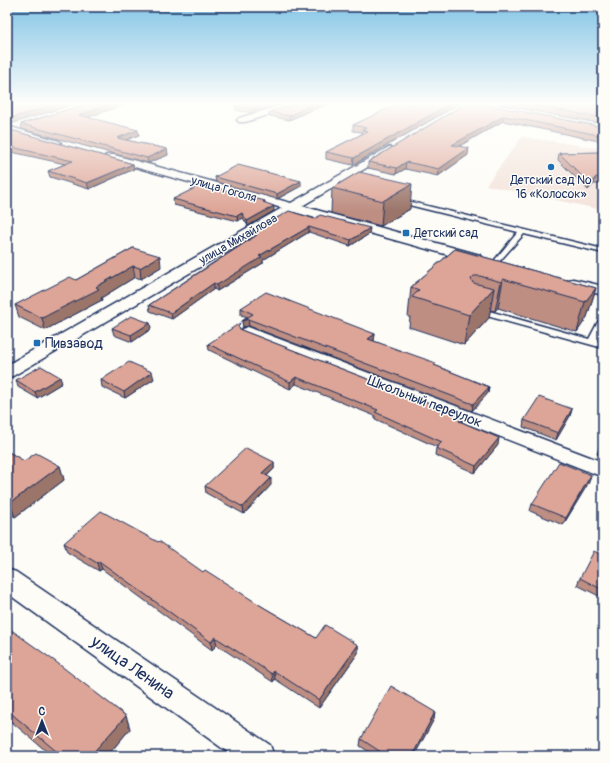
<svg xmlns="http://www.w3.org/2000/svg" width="610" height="763" viewBox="0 0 610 763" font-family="Pangolin,sans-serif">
  <rect width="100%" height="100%" fill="#fdfcf7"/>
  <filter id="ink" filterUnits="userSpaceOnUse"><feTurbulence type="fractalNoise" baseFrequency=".025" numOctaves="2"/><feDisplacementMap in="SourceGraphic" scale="8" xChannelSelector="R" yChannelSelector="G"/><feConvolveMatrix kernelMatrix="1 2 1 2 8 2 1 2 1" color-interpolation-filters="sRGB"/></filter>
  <g filter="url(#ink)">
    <polygon fill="#f3e2da" points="522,137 603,149 603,210 486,185"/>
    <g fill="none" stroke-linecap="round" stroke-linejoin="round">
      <defs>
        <g id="lane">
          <polygon points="399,199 603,249 603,253 524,234 497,264 493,264 493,262 518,232 397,202 396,201"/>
          <polygon points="476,309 482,309 589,339 599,320 603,318 603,328 597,341 603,342 603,348 476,313 475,311"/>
        </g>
        <g id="street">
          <polygon points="287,104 299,104 298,106 245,122 239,122 237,120 239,118"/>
          <polygon points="7,126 59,141 61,143 56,146 7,132"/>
          <polygon points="389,147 393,148 394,150 393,152 302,206 480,255 482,258 480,261 475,262 470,261 294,212 13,376 7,377 7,365 282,208 106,159 105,157 106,155 114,155 291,203"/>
          <polygon points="573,279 603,286 603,295 568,286 566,283 568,280"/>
          <polygon points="248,327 603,462 603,477 242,335 240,332 242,329"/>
          <polygon points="7,569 16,572 270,745 274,756 233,756 7,593"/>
        </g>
      </defs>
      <use href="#lane" stroke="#1b2f5e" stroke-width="3"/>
      <use href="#street" stroke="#1b2f5e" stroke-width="3"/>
      <use href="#lane" fill="#fdfcf7" fill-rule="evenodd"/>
      <use href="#street" fill="#fdfcf7" fill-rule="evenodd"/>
    </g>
    <g fill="#be8e82" stroke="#1b2f5e">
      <polygon points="86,104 126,104 87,117 139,135 126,140 167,149 168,155 148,163 22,129 21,124"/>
      <polygon points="241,104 282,104 252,113 236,110 235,106"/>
      <polygon points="297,104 330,104 309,111 289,120 270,116 269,112"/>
      <polygon points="398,104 459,104 353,165 326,159 326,152 362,134 362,132 353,131 353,125"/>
      <polygon points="465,104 603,127 603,142 503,121 459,146 468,155 438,176 405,169 396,174 368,168 368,162"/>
      <polygon points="497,104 603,104 603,124"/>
      <polygon points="7,129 133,164 134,169 89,189 50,177 48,171 65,164 7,151"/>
      <polygon points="603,152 603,184 594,184 588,190 558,160 559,153"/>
      <polygon points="359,172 410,209 381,226 331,213 332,188"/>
      <polygon points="215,177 301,186 277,199 216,182"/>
      <polygon points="173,199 265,201 265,203 274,211 248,226 243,218 238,221 174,205"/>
      <polygon points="315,219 369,234 350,246 309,232 263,260 263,263 217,291 214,289 172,319 150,311 149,305 254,236 254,231"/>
      <polygon points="133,248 161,267 141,279 135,277 101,298 102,300 45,330 19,317 15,305 76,280"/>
      <polygon points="455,249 596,288 587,317 577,332 498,308 495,311 490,310 489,318 464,345 409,327 410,317 408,317 411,287"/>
      <polygon points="241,308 375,334 374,340 374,341 489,387 488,393 472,411 249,326 243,327 242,321 248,317 241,315"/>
      <polygon points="150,323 151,329 132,342 114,335 112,328"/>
      <polygon points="241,330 463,416 462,422 498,445 475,473 435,455 436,448 437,447 375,419 375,416 296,384 290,389 209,350 208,344"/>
      <polygon points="154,379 125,398 102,387 101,380"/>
      <polygon points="16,380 62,383 37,398 18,387"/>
      <polygon points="572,409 570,416 556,440 523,427 524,420"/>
      <polygon points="603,440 603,457 597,454 599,448"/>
      <polygon points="7,451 24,461 60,466 64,480 15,517 7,512"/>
      <polygon points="274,462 274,469 267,476 271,485 244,514 206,493 205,486"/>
      <polygon points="589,482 563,525 530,511 532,504"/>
      <polygon points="64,543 203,572 316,638 358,645 358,653 319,708 275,679 273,682 217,645 212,650 102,569 99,571 67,552"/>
      <polygon points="603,556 603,598 577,585 580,578"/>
      <polygon points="7,627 126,716 130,729 107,756 52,756 7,718"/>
      <polygon points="435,712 434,719 414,756 376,756 360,746 361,739"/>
    </g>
    <g fill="#9b746a" stroke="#1b2f5e">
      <polygon points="59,104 75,104 7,125 7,119"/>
      <polygon points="111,104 126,104 80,120 79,115"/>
      <polygon points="268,104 282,104 252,113 252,109"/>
      <polygon points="317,104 330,104 309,111 289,120 289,116 309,106"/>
      <polygon points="450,104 459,104 353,165 354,158"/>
      <polygon points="504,116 503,121 451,151 452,145"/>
      <polygon points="138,130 139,135 117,143 117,138"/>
      <polygon points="469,148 468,155 438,176 439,169"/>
      <polygon points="167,149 168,155 148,163 147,158"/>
      <polygon points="406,162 405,169 396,174 397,168"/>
      <polygon points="133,164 134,169 89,189 87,183"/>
      <polygon points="596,177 594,184 588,190 590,184"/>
      <polygon points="301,181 301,186 277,199 277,194"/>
      <polygon points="412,184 410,209 381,226 383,201"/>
      <polygon points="274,206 274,211 248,226 247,221"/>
      <polygon points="242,213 243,218 238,221 237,216"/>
      <polygon points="309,227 309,232 263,260 263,263 217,291 217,285 259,256"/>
      <polygon points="370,228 369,234 350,246 351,240"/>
      <polygon points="160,256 161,267 141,279 140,268"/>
      <polygon points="133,266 135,277 101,298 102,300 45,330 42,318 96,287"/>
      <polygon points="503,279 498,308 495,311 501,282"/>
      <polygon points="214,283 214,289 172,319 171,313"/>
      <polygon points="494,288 489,318 464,345 469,315"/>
      <polygon points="596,288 587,317 577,332 585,302"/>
      <polygon points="248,319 249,326 243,327 242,321"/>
      <polygon points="150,323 151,329 132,342 131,335"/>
      <polygon points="375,334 374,340 368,345 368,339"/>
      <polygon points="152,372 154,379 125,398 124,392"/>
      <polygon points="60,377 62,383 37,398 35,392"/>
      <polygon points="296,377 296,384 290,389 290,382"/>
      <polygon points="489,387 488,393 472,411 473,404"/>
      <polygon points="572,409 570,416 556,440 558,433"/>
      <polygon points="463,416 461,423 459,421"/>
      <polygon points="499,438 498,445 475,473 476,466"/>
      <polygon points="274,462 274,469 262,480 262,473"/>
      <polygon points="60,466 64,480 15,517 10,503"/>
      <polygon points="591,475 589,482 563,525 566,518"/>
      <polygon points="271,478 271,485 244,514 243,507"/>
      <polygon points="99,561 102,569 99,571 97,563"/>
      <polygon points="215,637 217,645 212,650 211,642"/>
      <polygon points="358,645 358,653 319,708 319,700"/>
      <polygon points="274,671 275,679 273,682 272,674"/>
      <polygon points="435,712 434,719 414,756 412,756"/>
      <polygon points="126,716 130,729 107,756 90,756"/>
    </g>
    <g fill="#dda597" stroke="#1b2f5e">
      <polygon points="7,104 59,104 7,119"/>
      <polygon points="86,104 111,104 79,115 138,130 117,138 167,149 147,158 21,124"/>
      <polygon points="241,104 268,104 252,109 235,106"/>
      <polygon points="297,104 317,104 309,106 289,116 269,112"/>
      <polygon points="398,104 450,104 354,158 326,152 368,131 362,130 367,128 353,125"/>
      <polygon points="465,104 483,104 603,127 603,136 504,116 452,145 469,148 439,169 406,162 397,168 368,162"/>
      <polygon points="526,104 603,104 603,118"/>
      <polygon points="7,129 133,164 87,183 48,171 73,161 7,146"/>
      <polygon points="603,152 603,177 596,177 590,184 559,153"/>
      <polygon points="238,165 301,181 277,194 215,177"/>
      <polygon points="359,172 412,184 383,201 332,188"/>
      <polygon points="203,184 265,201 263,202 274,206 247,221 242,213 237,216 173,199"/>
      <polygon points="289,211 315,219 320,215 370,228 351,240 309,227 259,256 262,257 217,285 214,283 171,313 149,305 257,235 254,231"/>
      <polygon points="133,248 160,256 140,268 133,266 96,287 99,289 42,318 15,305 70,277 76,280"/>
      <polygon points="455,249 596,288 585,302 503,279 501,282 480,276 474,276 471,279 473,283 494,288 469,315 412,297 419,290 411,287"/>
      <polygon points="266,292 375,334 368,339 436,363 434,365 489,387 473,404 248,319 242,321 253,314 241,308"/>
      <polygon points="131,316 150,323 131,335 112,328"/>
      <polygon points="240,323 238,327 241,330 463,416 459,421 499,438 476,466 436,448 442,442 375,412 378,410 296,377 290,382 208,344"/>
      <polygon points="129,362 152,372 124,392 101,380"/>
      <polygon points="41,366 60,377 35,392 16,380"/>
      <polygon points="539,397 572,409 558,433 524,420"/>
      <polygon points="603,440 603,449 599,448"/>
      <polygon points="246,448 274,462 262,473 271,478 243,507 205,486"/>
      <polygon points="7,451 24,461 36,453 60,466 10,503 7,501"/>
      <polygon points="559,462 591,475 566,518 532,504"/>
      <polygon points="101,511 158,542 159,541 203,572 205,570 263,607 316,638 325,625 358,645 319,700 274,671 272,674 215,637 211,642 99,561 97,563 64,543"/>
      <polygon points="594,551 603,556 603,590 580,578"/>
      <polygon points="7,627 56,662 126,716 90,756 62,756 7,710"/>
      <polygon points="391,686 435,712 412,756 387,756 361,739"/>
    </g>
  </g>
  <linearGradient id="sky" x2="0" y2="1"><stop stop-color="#83c4e6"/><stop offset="0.49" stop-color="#fefefb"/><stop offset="1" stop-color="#fefefb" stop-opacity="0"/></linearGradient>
  <rect width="610" height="211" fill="url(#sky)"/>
  <g fill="#1f6fb2" stroke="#fdfcf7" stroke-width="1.5">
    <circle cx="551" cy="167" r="4"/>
    <rect x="402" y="229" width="8" height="8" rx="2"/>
    <rect x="33" y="339" width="8" height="8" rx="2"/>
  </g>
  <g text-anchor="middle" stroke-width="3" stroke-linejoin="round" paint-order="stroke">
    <g font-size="12" fill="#1b2f5e" stroke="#fdfcf7">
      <text x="551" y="184">Детский сад №<tspan x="551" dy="14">16 «Колосок»</tspan></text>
      <text x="414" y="237" text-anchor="start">Детский сад</text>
    </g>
    <g font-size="12" fill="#1b2f5e" stroke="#fdfcf7">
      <text transform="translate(224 189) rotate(16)" y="4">улица Гоголя</text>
      <text transform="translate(238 239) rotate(-30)" y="4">улица Михайлова</text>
    </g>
    <g font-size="14" fill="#1b2f5e" stroke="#fdfcf7" text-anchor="start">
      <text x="45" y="348">Пивзавод</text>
    </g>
    <g font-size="14" fill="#1b2f5e" stroke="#fdfcf7">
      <text transform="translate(425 401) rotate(21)" y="5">Школьный переулок</text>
    </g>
    <g font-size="17" fill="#1b2f5e" stroke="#fdfcf7">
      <text transform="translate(133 667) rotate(35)" y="6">улица Ленина</text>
    </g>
  </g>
  <rect width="610" height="763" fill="none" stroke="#fdfcf7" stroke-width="24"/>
  <rect x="12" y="12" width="586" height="739" fill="none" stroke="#1b2f5e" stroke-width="1.5" filter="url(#ink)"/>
  <g transform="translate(42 721)" stroke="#fdfcf7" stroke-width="3" paint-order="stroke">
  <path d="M0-3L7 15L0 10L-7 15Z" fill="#1b2f5e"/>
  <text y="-6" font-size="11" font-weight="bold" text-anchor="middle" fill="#1b2f5e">С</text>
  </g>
</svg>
